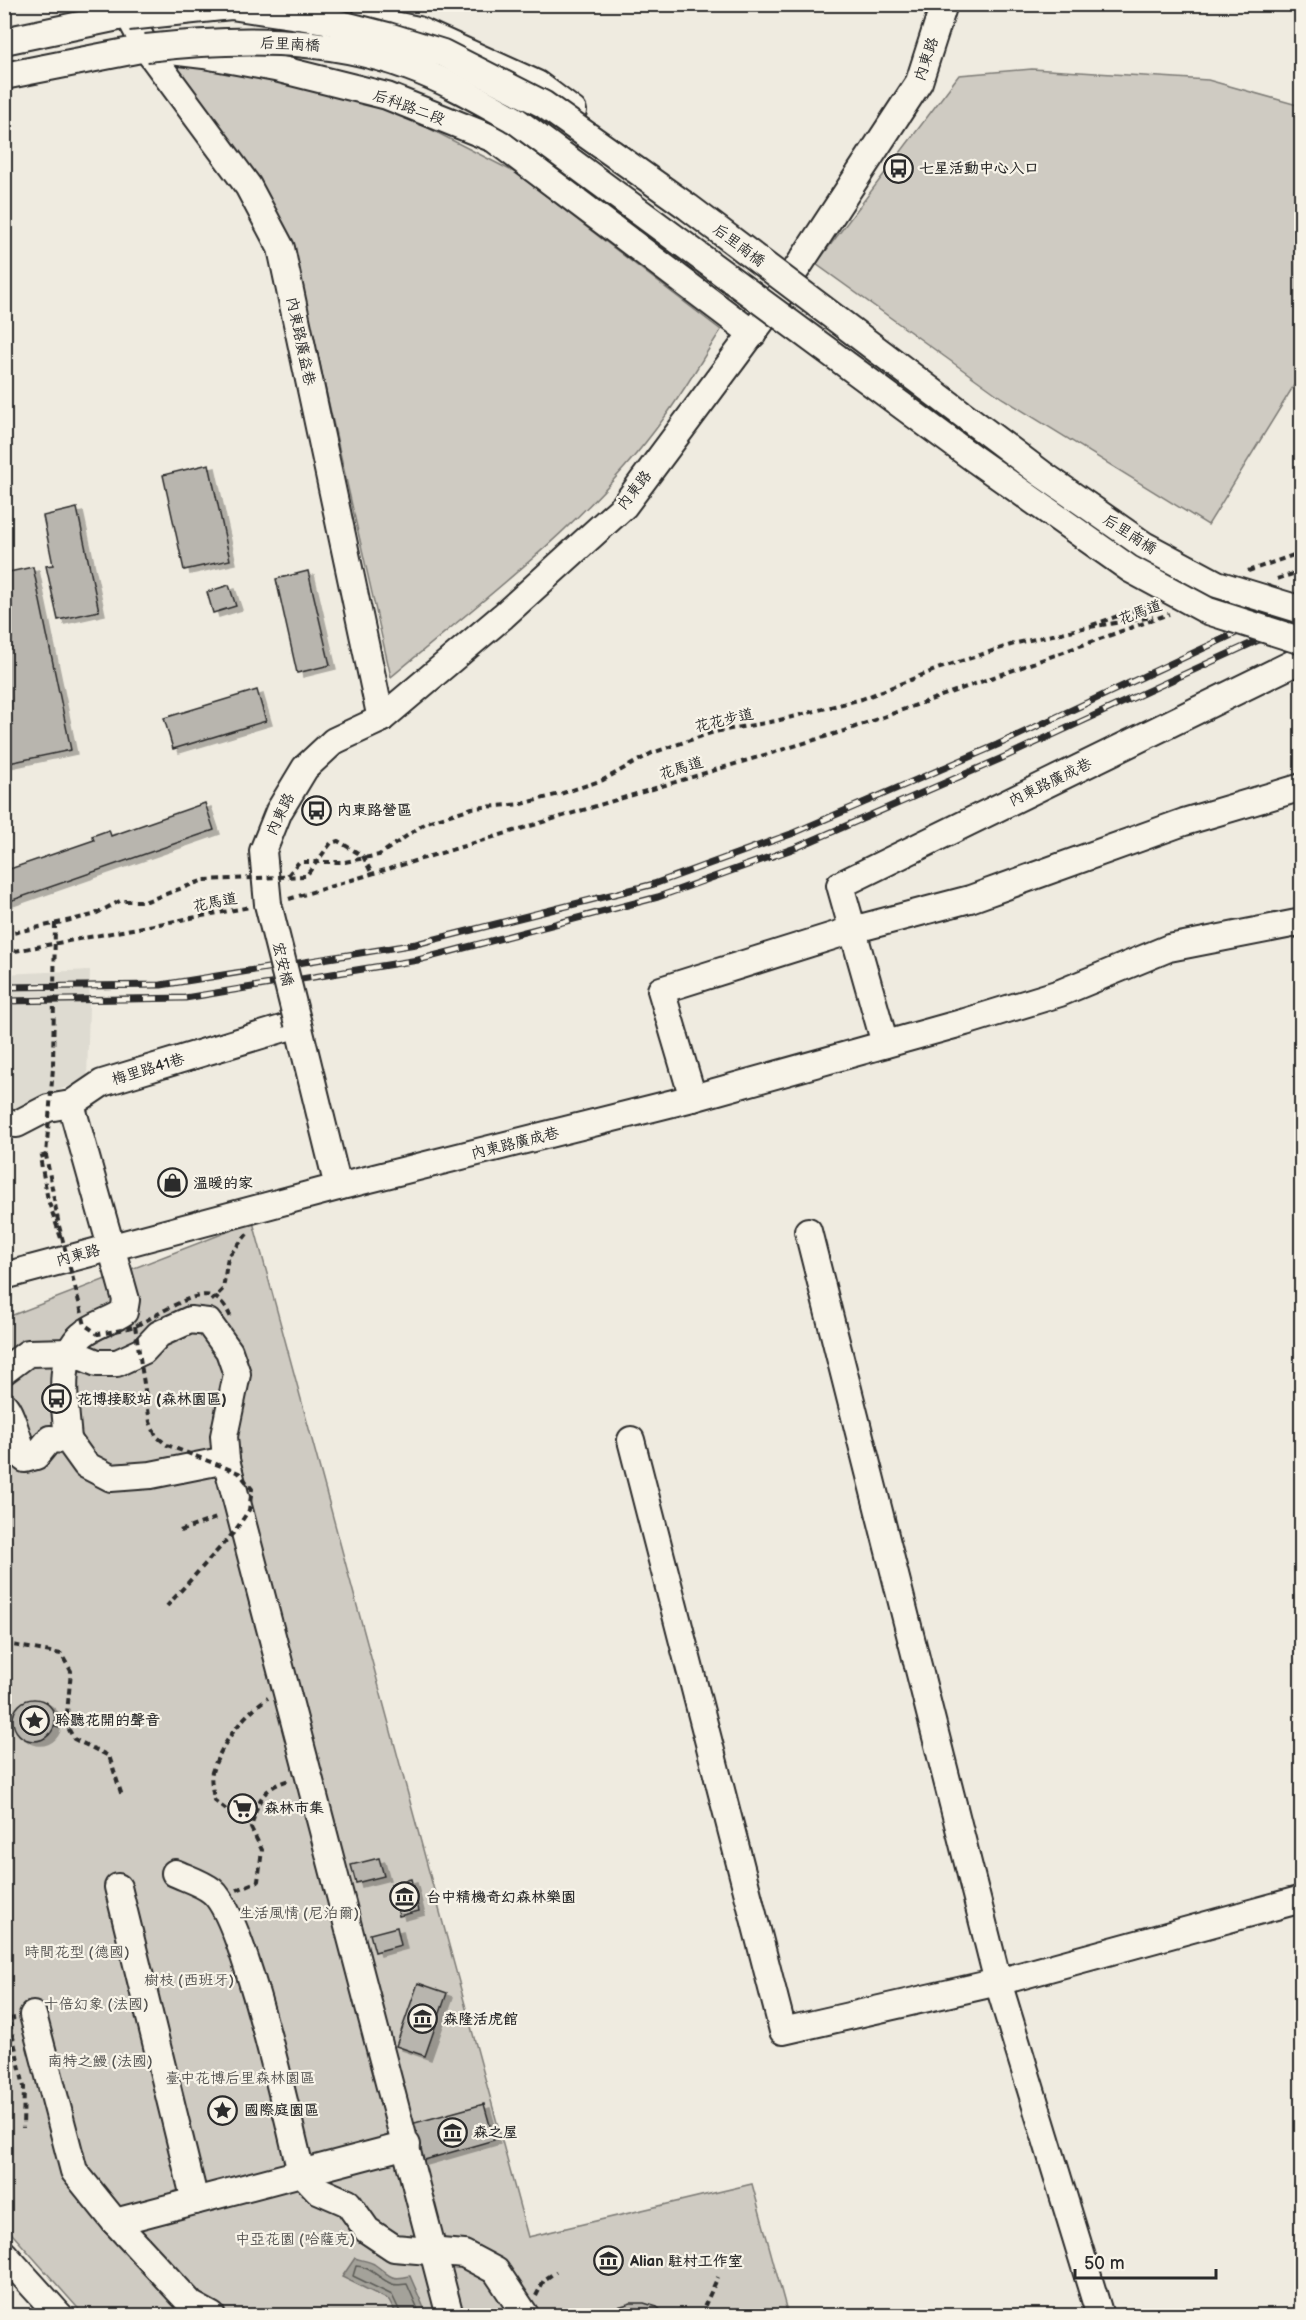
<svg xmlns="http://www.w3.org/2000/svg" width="1306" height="2320" viewBox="0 0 1306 2320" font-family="'Balsamiq Sans','LXGW WenKai TC',sans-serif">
  <defs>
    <filter id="shadow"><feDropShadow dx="6" dy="4" stdDeviation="0" flood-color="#0004"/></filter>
  </defs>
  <rect width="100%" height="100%" fill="#efebe0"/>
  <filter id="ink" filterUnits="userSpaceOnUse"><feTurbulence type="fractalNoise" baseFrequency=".0167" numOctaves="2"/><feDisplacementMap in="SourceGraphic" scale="12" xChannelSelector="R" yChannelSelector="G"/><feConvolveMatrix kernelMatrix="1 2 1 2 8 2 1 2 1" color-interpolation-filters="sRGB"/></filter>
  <g filter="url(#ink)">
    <polygon fill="#dedbd1" points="90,970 87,1080 61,1089 38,1111 5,1107 4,974"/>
    <g fill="#cfcbc2" stroke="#7d7b76" stroke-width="1.5">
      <path d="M172 63 285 81 397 112 516 173 721 330C702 359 685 390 664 418 591 520 486 597 391 677L292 241 255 179Z"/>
      <polygon points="1032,69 1208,80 1301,106 1301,374 1208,525 1002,398 816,264 959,75"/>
      <polygon points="253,1222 528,2237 752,2184 788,2315 84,2315 5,2226 5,1318"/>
    </g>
    <path fill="#a4a29a" stroke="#74726e" stroke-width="1.5" d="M355 2258C360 2260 369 2261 374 2264 390 2275 389 2281 410 2276L427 2315H397L389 2300 342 2277Z"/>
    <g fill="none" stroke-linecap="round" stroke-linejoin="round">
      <path stroke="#5b5b57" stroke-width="1.5" d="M402 2316 392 2295 353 2276 356 2266C370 2266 379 2279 392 2284 397 2286 402 2284 407 2284L421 2316"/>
    </g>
    <g fill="#b8b5ae" stroke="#2b2b2b" stroke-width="1.5" filter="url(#shadow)">
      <polygon points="209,464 230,560 184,570 163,475"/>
      <polygon points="77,508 99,611 58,620 46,566 53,565 43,516"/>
      <polygon points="33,567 71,750 4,764 4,573"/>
      <polygon points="308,571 330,665 297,673 276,579"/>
      <polygon points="229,585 236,606 213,613 207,592"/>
      <polygon points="257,690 266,721 173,749 164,718"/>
      <polygon points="205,803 214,830 7,902 4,871 94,840 92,836 109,830 111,836"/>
      <circle cx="34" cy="1720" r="21"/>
      <polygon points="379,1858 384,1876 356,1883 351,1865"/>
      <polygon points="411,1879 419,1911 399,1916 391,1884"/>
      <polygon points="397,1927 401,1945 375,1952 370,1934"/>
      <polygon points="418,1983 447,1993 425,2056 396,2046"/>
      <polygon points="484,2104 494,2140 421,2161 411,2124"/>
      <polygon points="631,2303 644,2303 657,2307 668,2316 608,2316 618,2307"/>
    </g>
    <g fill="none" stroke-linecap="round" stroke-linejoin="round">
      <defs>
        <g id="minor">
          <polyline points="123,4 146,48 248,186 281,248 381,719"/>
          <polyline points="365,19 418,30 537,84 573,111"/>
          <polyline points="4,41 142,12"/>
          <polyline points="4,76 146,48 204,55 275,68 387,96 494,139 753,334"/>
          <polyline points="268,904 263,851 279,811 305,768 334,741 381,719 503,616 624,506 769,311 919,82 944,4"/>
          <polyline points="885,1044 840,885 1302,659"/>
          <polyline points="693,1098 661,990 852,930 970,899 1184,822 1302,787"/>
          <polyline points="4,1123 17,1124 48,1108 71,1104 102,1083 298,1024 338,1187 4,1276"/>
          <polyline points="338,1187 693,1098 965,1022 1060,993 1169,948 1302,922"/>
          <polyline points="808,1231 998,1982 1100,2316"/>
          <polyline points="4,1371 28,1353 70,1352 97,1363 117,1363 143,1351 159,1334 190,1320 208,1322 229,1351 237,1374 224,1436 226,1460 450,2316"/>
          <path d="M4 1405C11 1411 20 1447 25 1459L36 1456 50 1439 68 1440 86 1465 111 1478 151 1475 226 1460"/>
          <path d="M68 1440C66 1409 55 1358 82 1335 93 1325 111 1321 124 1312L126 1300 71 1104"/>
          <polyline points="631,1440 783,2031 998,1982 1302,1899"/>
          <path d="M175 1873C186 1878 202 1883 212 1891 245 1918 288 2121 301 2172L318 2190 348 2203 367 2230 394 2248 464 2254 496 2271 526 2316"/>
          <polyline points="118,1887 195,2201"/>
          <polyline points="33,2015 74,2171 115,2222 192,2305 212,2316"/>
          <polyline points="115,2222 407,2145"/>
          <polyline points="4,2254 60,2316"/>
        </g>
      </defs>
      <use href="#minor" stroke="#2b2b2b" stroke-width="30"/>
      <g stroke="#2b2b2b" stroke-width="4" stroke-dasharray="6 4.5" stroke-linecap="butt">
        <polyline points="1248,571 1302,552"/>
        <polyline points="1277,579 1302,571"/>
        <polyline points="1092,625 1150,605"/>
        <polyline points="363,856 372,874"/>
        <polyline points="288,875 299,862 345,862 379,855 427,822 472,808 522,804 563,793 603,780 652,753 714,732 776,721 862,699 940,668 1017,643 1083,628 1153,617"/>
        <polyline points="289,899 844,731 1169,614"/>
        <polyline points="4,953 250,907"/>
        <polyline points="46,1155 40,1157 48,1200 62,1241"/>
        <polyline points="211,1301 223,1289 228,1257 247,1234"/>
        <polyline points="180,1531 219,1517"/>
        <polyline points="4,1647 13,1645 61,1654 71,1671 66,1724 74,1739 109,1756 122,1796"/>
        <polyline points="4,1718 13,1718"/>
        <polyline points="54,1725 60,1727 66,1724"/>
        <path d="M253 1820 241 1822 214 1800C213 1791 210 1779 212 1772 222 1743 243 1714 268 1698"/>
        <path d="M237 1890 258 1881 262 1850 251 1828C258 1802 260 1789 289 1780"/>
        <polyline points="15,2018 9,2019 24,2087 23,2128"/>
        <polyline points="536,2296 544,2280 556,2272"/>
        <polyline points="700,2316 718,2277"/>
      </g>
      <use href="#minor" stroke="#f7f3e8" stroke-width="26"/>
      <defs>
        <g id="rail">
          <polyline points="4,987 161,985 416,944 654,884 791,834 997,745 1302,602"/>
          <polyline points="4,1001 185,998 418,960 658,897 795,848 1000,759 1302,620"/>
        </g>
      </defs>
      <use href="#rail" stroke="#2b2b2b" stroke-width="7"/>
      <use href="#rail" stroke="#f7f3e8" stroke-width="4.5" stroke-dasharray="14" stroke-linecap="butt"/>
      <defs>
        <g id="minor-bridge">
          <polyline points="128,17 231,6 325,20 388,36 443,53 543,104 688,207 1042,474 1144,545 1217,584 1302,610"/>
          <path d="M146 48C233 38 325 36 409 67 445 80 481 101 515 120L973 458 1130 569 1208 611 1302 641"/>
          <polyline points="268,904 298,1024"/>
        </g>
      </defs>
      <use href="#minor-bridge" stroke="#2b2b2b" stroke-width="30" stroke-linecap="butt"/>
      <g stroke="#2b2b2b" stroke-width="4" stroke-dasharray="6 4.5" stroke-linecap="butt">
        <path d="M55 923 53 1068 46 1155 59 1226 85 1325 98 1334C111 1332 123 1330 135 1326 154 1318 192 1290 212 1296 223 1300 228 1311 232 1320"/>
        <polyline points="4,935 93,915 120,901 147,901 204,880 306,876 331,843 338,841 363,856"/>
        <polyline points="135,1326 150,1422 156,1436 167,1445 239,1473 252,1489 249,1510 235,1531 167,1606"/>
      </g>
      <use href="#minor-bridge" stroke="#f7f3e8" stroke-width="26"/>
    </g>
  </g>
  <defs>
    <symbol id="bus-ring" viewBox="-11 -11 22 22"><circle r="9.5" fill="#f7f3e8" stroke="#2b2b2b" stroke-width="1.5"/><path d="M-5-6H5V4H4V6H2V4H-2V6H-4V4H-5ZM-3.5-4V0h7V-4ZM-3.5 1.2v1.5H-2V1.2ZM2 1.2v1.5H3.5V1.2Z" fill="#2b2b2b"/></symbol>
    <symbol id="shop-ring" viewBox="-11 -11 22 22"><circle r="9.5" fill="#f7f3e8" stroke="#2b2b2b" stroke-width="1.5"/><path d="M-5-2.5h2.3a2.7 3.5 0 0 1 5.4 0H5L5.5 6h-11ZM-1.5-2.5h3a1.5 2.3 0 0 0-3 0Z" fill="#2b2b2b"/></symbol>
    <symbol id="sight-ring" viewBox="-11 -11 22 22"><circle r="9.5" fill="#f7f3e8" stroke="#2b2b2b" stroke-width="1.5"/><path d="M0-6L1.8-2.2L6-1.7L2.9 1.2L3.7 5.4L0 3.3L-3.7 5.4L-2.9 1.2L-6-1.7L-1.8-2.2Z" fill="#2b2b2b"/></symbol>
    <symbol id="supermarket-ring" viewBox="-11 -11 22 22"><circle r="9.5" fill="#f7f3e8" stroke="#2b2b2b" stroke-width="1.5"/><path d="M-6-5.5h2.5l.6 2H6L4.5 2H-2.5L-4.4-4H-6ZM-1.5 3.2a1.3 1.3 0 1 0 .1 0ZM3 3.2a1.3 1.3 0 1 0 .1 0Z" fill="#2b2b2b"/></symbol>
    <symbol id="museum-ring" viewBox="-11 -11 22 22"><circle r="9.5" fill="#f7f3e8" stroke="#2b2b2b" stroke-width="1.5"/><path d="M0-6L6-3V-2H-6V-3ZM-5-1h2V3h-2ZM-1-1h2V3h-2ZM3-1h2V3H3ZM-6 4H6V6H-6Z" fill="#2b2b2b"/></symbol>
  </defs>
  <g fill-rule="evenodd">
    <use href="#bus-ring" x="882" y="152" width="33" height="33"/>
    <use href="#bus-ring" x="300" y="794" width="33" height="33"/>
    <use href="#shop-ring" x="156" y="1166" width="33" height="33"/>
    <use href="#bus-ring" x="40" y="1382" width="33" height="33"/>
    <use href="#sight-ring" x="18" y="1704" width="33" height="33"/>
    <use href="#supermarket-ring" x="226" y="1792" width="33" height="33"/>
    <use href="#museum-ring" x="388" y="1880" width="33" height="33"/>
    <use href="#museum-ring" x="406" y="2002" width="33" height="33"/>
    <use href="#sight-ring" x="206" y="2094" width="33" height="33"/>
    <use href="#museum-ring" x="436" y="2116" width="33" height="33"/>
    <use href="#museum-ring" x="592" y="2244" width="33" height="33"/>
  </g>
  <g text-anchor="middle" stroke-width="4.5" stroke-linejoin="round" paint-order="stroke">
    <g font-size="15" fill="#2b2b2b" stroke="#f7f3e8">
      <text transform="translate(290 44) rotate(3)" y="5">后里南橋</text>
      <text transform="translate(926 59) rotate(-71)" y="5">內東路</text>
      <text transform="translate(409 107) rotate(20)" y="5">后科路二段</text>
      <text transform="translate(739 245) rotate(37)" y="5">后里南橋</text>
      <text transform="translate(301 341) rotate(78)" y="5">內東路廣益巷</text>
      <text transform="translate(634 490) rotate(-51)" y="5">內東路</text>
      <text transform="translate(1130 534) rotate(33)" y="5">后里南橋</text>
      <text transform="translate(1140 612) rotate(-20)" y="5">花馬道</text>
      <text transform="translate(724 720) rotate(-13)" y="5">花花步道</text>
      <text transform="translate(681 768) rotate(-17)" y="5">花馬道</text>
      <text transform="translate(1050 782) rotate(-26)" y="5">內東路廣成巷</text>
      <text transform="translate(280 814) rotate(-64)" y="5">內東路</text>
      <text transform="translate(215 902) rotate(-11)" y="5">花馬道</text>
      <text transform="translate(283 964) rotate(76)" y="5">宏安橋</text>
      <text transform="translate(148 1069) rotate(-17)" y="5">梅里路41巷</text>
      <text transform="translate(515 1143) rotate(-14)" y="5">內東路廣成巷</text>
      <text transform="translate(78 1255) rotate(-15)" y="5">內東路</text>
    </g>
    <g font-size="15" font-weight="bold" fill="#2b2b2b" stroke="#f7f3e8" text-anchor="start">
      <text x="919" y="173">七星活動中心入口</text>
      <text x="337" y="815">內東路營區</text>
      <text x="193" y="1188">溫暖的家</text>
      <text x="77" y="1404">花博接駁站 (森林園區)</text>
      <text x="55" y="1725">聆聽花開的聲音</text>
      <text x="264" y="1813">森林市集</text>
      <text x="426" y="1902">台中精機奇幻森林樂園</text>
      <text x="443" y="2024">森隆活虎館</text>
      <text x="244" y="2115">國際庭園區</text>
      <text x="473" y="2137">森之屋</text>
      <text x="630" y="2266">Alian 駐村工作室</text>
    </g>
    <g font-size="15" fill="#545351" stroke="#f7f3e8">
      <text x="299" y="1918">生活風情 (尼泊爾)</text>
      <text x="77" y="1957">時間花型 (德國)</text>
      <text x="189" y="1985">樹枝 (西班牙)</text>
      <text x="96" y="2009">十倍幻象 (法國)</text>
      <text x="100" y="2066">南特之鰻 (法國)</text>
      <text x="240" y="2083">臺中花博后里森林園區</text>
      <text x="295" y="2244">中亞花園 (哈薩克)</text>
    </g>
  </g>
  <rect width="1306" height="2320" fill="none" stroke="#f7f3e8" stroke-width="24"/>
  <rect x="12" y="12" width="1282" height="2296" fill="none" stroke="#2b2b2b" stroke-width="2" filter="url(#ink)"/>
  <path d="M1075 2269v9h141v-9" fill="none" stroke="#2b2b2b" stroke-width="3"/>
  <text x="1084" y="2269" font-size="18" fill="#2b2b2b" stroke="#f7f3e8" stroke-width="4.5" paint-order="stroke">50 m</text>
</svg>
